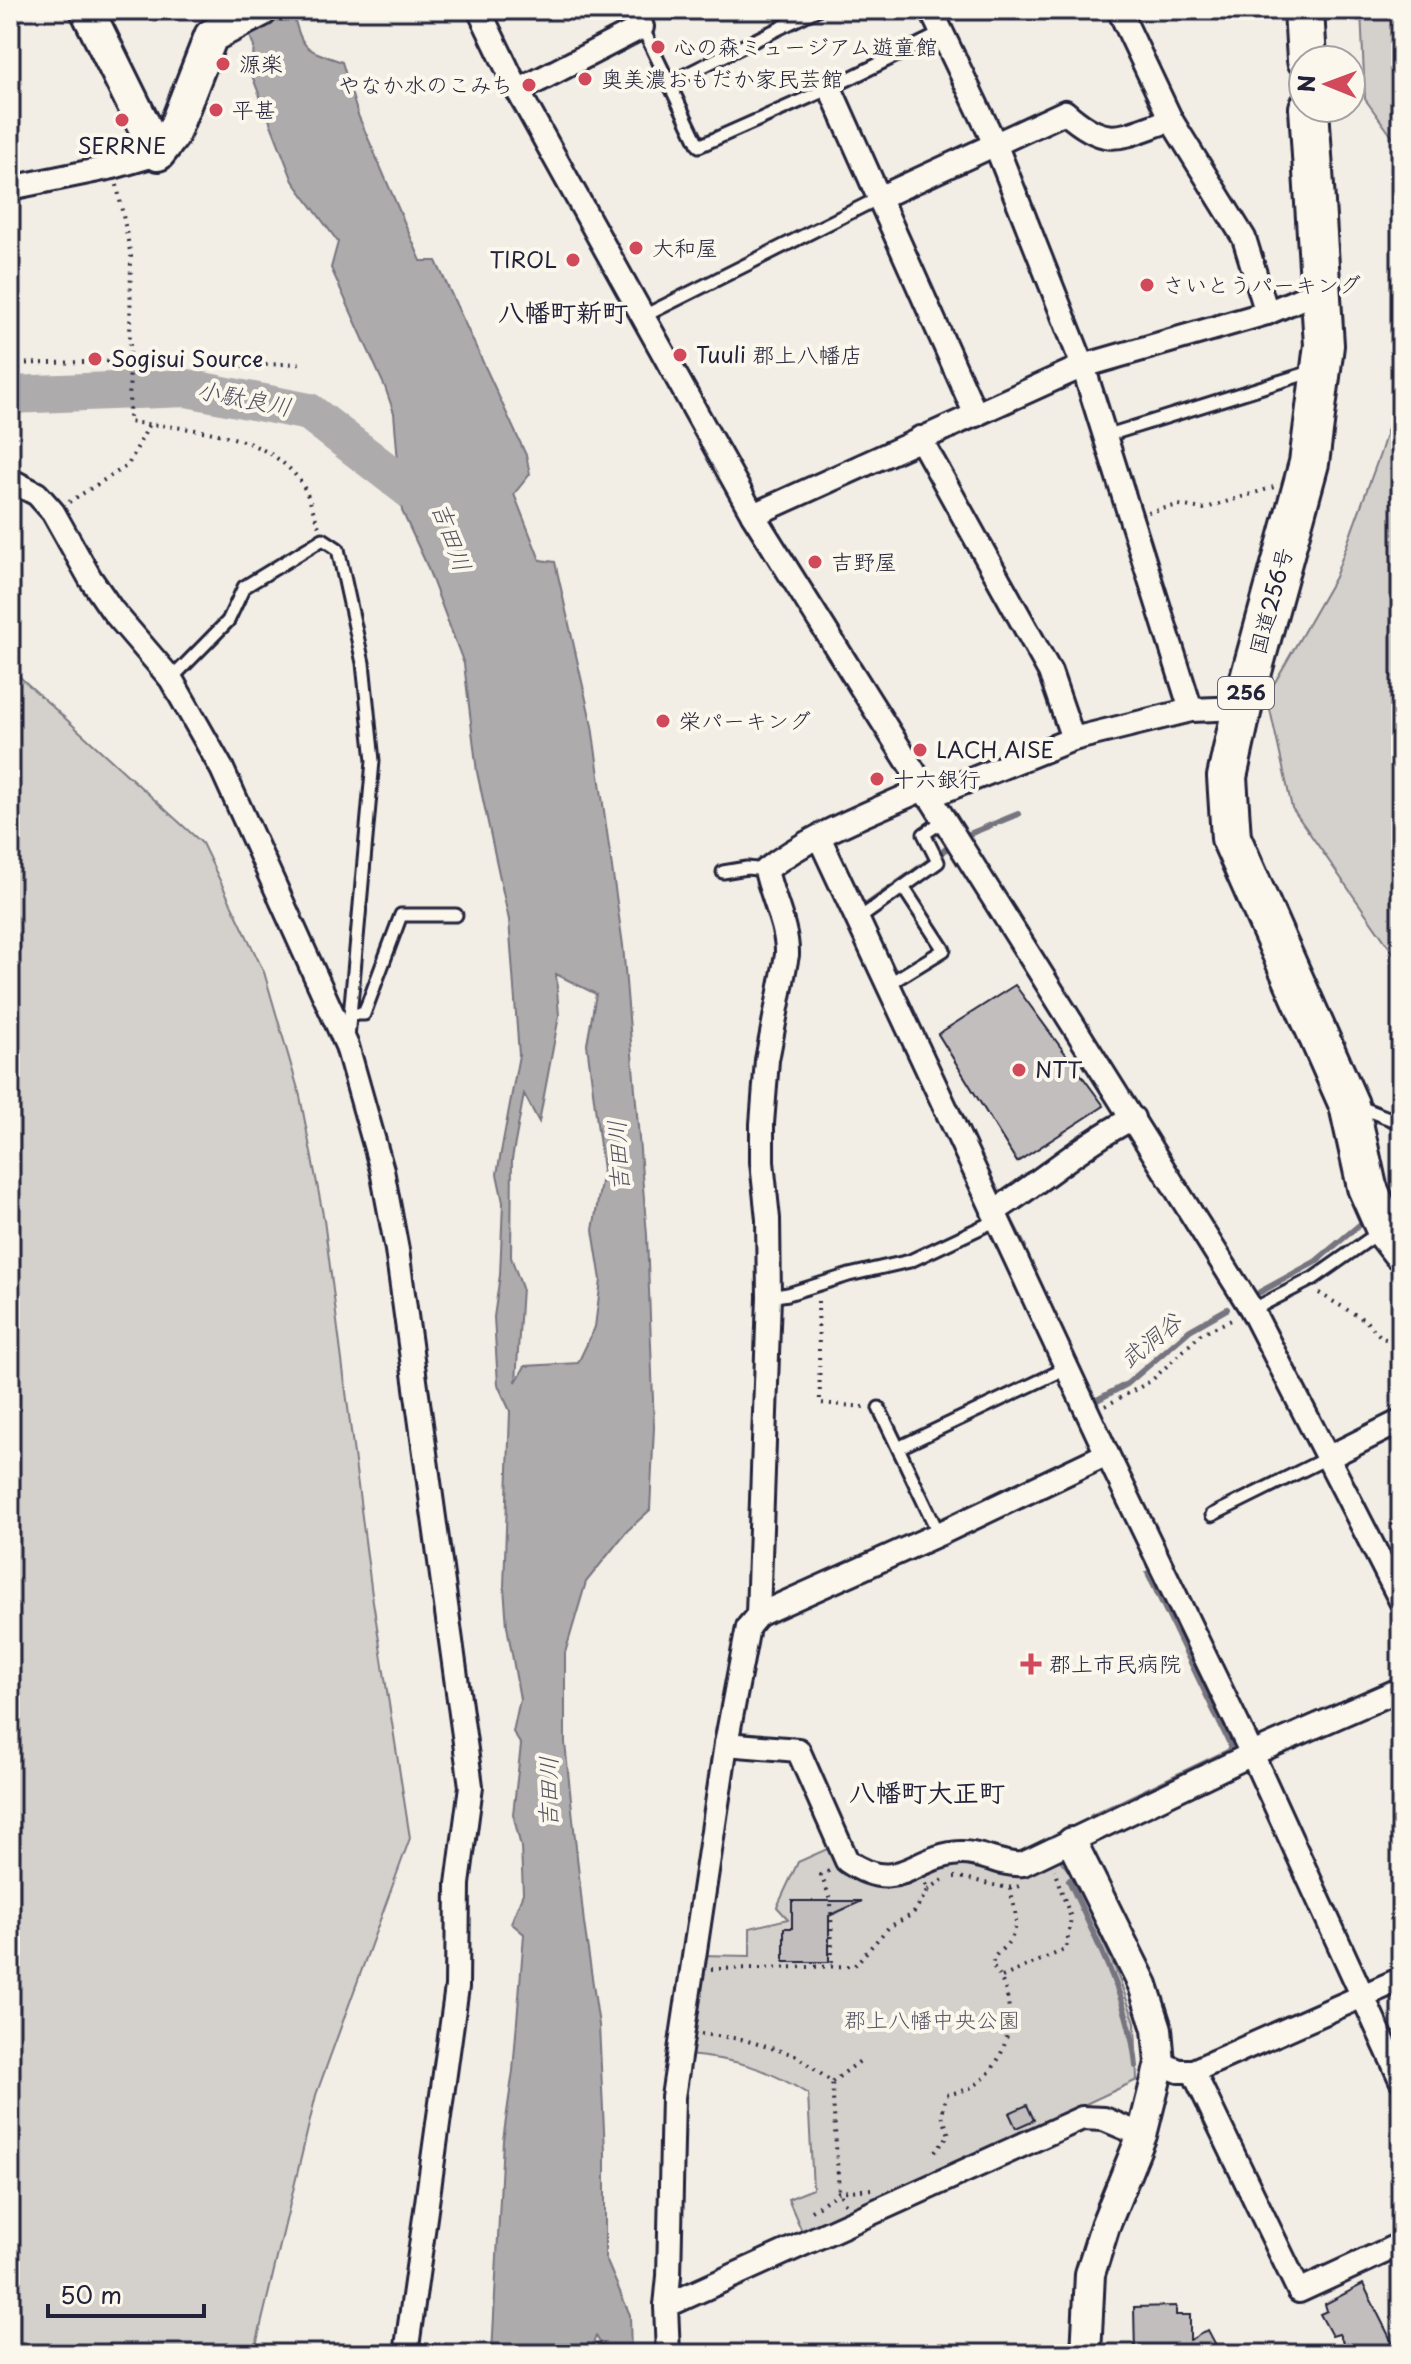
<svg xmlns="http://www.w3.org/2000/svg" width="1411" height="2364" viewBox="0 0 1411 2364" font-family="'Playpen Sans','Klee One',sans-serif">
  <rect width="100%" height="100%" fill="#f2eee5"/>
  <filter id="ink" filterUnits="userSpaceOnUse"><feTurbulence type="fractalNoise" baseFrequency=".0125" numOctaves="2"/><feDisplacementMap in="SourceGraphic" scale="16" xChannelSelector="R" yChannelSelector="G"/><feConvolveMatrix kernelMatrix="1 2 1 2 8 2 1 2 1" color-interpolation-filters="sRGB"/></filter>
  <g filter="url(#ink)">
    <g fill="#d4d1cc" stroke="#7b7a84" stroke-width="2">
      <polygon points="1361,10 1401,10 1401,149 1365,99"/>
      <polygon points="1401,370 1401,964 1292,808 1267,696 1335,577 1380,454 1396,402"/>
      <polygon points="10,668 202,843 264,972 300,1096 324,1220 372,1595 410,1838 316,2095 254,2354 10,2354"/>
      <path d="M836 1845 844 1866 971 1864 1023 1872 1059 1859 1073 1877 1115 1968 1135 2022 1137 2080 804 2236 788 2199 813 2189 808 2094C765 2067 736 2059 685 2055L699 1955 750 1956V1928L788 1919 777 1907 798 1862Z"/>
    </g>
    <path fill="#aeabad" stroke="#76747f" stroke-width="2" fill-rule="evenodd" d="M241 10H292C303 50 302 48 342 62L358 115 421 261H436L526 455 530 474 514 494 540 560 555 562 592 726 623 945 647 1235 654 1427 650 1510 627 1531 586 1582 565 1653V1743L584 1923 599 2025 605 2151V2257L630 2315 631 2354H607L596 2336 589 2354H492L503 2140 513 2071 524 1934 511 1923 523 1893 521 1847 513 1814 521 1745 513 1732 520 1699 507 1626 504 1587 510 1411 498 1385 494 1317 500 1275 503 1202 497 1174 519 1055 509 920 477 772 464 664 425 561 402 511 394 413 385 387 331 268 338 242 293 181 251 73 254 47ZM556 974 596 994 587 1044 603 1170 593 1230 601 1280 595 1327 578 1363 525 1366 516 1382 522 1288 511 1257 512 1159 524 1094 539 1122 559 1016Z"/>
    <g fill="none" stroke-linecap="round" stroke-linejoin="round">
      <g stroke="#76747f" stroke-width="6">
        <polyline points="962,837 1018,814"/>
        <polyline points="861,909 953,844"/>
        <polyline points="1393,1202 1401,1196"/>
        <polyline points="1008,1216 1024,1247"/>
        <polyline points="1260,1292 1315,1262 1363,1222"/>
        <polyline points="1097,1400 1127,1384 1190,1330 1227,1309"/>
        <polyline points="1092,1817 1230,1751 1230,1744 1148,1573"/>
        <path d="M1069 1880C1096 1941 1130 2000 1136 2066"/>
      </g>
      <polyline stroke="#aeabad" stroke-width="38" points="10,395 187,388 309,412 440,513"/>
    </g>
    <g fill="#c2bebe" stroke="#22223b" stroke-width="2">
      <polygon points="1015,985 1104,1106 1017,1162 938,1034"/>
      <polygon points="792,1901 862,1901 829,1916 829,1962 784,1962 784,1928 792,1928"/>
      <polygon points="1027,2105 1034,2120 1016,2128 1009,2113"/>
      <polygon points="1363,2284 1398,2354 1349,2354 1339,2334 1332,2336 1320,2314 1327,2311 1325,2304"/>
      <polygon points="1176,2306 1176,2315 1190,2315 1190,2340 1208,2330 1217,2347 1204,2354 1135,2354 1134,2307"/>
    </g>
    <g fill="none" stroke-linecap="round" stroke-linejoin="round">
      <defs>
        <g id="service">
          <polyline points="634,10 699,146 830,88 942,33"/>
          <polyline points="669,83 816,10"/>
          <polyline points="642,317 881,197"/>
          <polyline points="1105,436 1314,371"/>
          <polyline points="171,679 228,621 244,587 323,539 338,549 363,663 373,761 348,1038"/>
          <polyline points="723,872 747,868 766,870"/>
          <polyline points="857,920 938,862 924,834 943,821"/>
          <polyline points="887,985 944,950 903,887"/>
          <polyline points="350,1014 364,1014 401,915 456,915"/>
          <polyline points="1357,1106 1401,1123"/>
          <polyline points="769,1297 788,1294 849,1275 910,1261 997,1220"/>
          <polyline points="1252,1310 1314,1278 1381,1231"/>
          <polyline points="879,1408 939,1534"/>
          <polyline points="900,1447 1067,1368"/>
          <polyline points="1212,1515 1329,1457"/>
        </g>
        <g id="minor">
          <polyline points="479,10 518,91 753,515 1252,1310 1401,1601"/>
          <polyline points="931,10 996,146 1083,366 1191,710"/>
          <polyline points="1119,10 1171,120 1244,238 1267,313"/>
          <polyline points="830,88 976,415"/>
          <polyline points="518,91 642,27"/>
          <polyline points="10,188 113,167 158,154"/>
          <path d="M881 197 1065 112C1109 151 1121 136 1171 120"/>
          <polyline points="920,438 1050,672 1073,739"/>
          <polyline points="10,480 37,494 53,512 90,578 112,610 171,679 222,769 347,1046 382,1170 397,1250 471,1786 458,1884 457,1987 406,2354"/>
          <polyline points="753,515 1083,366 1267,313 1321,290"/>
          <polyline points="928,797 1073,739 1191,710 1242,708"/>
          <polyline points="819,837 1107,1454 1252,1754 1401,2080"/>
          <path d="M993 1212C1041 1182 1082 1144 1133 1118"/>
          <polyline points="1329,1457 1401,1421"/>
          <polyline points="758,1615 939,1534 1107,1454"/>
          <path d="M726 1744 798 1750 847 1861C899 1897 913 1855 961 1853 982 1852 1000 1866 1023 1864L1252 1754 1401 1689"/>
          <polyline points="1160,2063 1179,2071 1193,2071 1401,1979"/>
          <polyline points="1193,2071 1299,2291 1401,2244"/>
          <polyline points="666,2306 1082,2118 1104,2119 1142,2135"/>
          <path d="M668 2354 666 2306 669 2276 673 2097 726 1744 748 1627 758 1615 769 1297 768 1219 762 1162V1124L767 1060 787 955C788 927 772 898 766 870 811 834 871 813 923 789"/>
        </g>
        <polyline id="tertiary" points="1072,1842 1143,1985 1157,2029 1160,2063 1142,2135 1105,2226 1090,2274 1086,2354"/>
        <polyline id="secondary" points="87,10 158,154 172,136 211,36 261,10"/>
        <g id="trunk">
          <polyline points="1304,10 1307,60"/>
          <polyline points="1309,108 1324,345 1309,463 1242,708 1227,777 1231,838 1349,1105 1367,1187 1387,1232 1401,1250"/>
        </g>
      </defs>
      <use href="#service" stroke="#22223b" stroke-width="17"/>
      <use href="#minor" stroke="#22223b" stroke-width="28"/>
      <use href="#tertiary" stroke="#22223b" stroke-width="34"/>
      <use href="#secondary" stroke="#22223b" stroke-width="38"/>
      <use href="#trunk" stroke="#22223b" stroke-width="44"/>
      <g stroke="#22223b" stroke-width="4" stroke-dasharray="2 6" stroke-linecap="butt">
        <path d="M117 185 131 256 129 422C186 429 263 430 300 481 309 494 313 512 319 527"/>
        <polyline points="10,364 122,361 219,367 305,363"/>
        <polyline points="69,502 128,465 149,425"/>
        <polyline points="1148,512 1179,505 1203,509 1274,487"/>
        <polyline points="1319,1293 1366,1321 1382,1338 1401,1343"/>
        <polyline points="818,1301 820,1403 865,1407"/>
        <polyline points="1105,1406 1151,1381 1202,1333 1236,1318"/>
        <polyline points="829,1871 821,1875 831,1900 832,1966"/>
        <path d="M954 1877C974 1877 1004 1892 1019 1886"/>
        <polyline points="928,1890 945,1878"/>
        <polyline points="711,1969 854,1966 889,1927 913,1914 928,1890 925,1883"/>
        <polyline points="1002,1977 1066,1949 1071,1918 1054,1870"/>
        <polyline points="701,2034 741,2039 795,2055 832,2082 839,2192 846,2205"/>
        <polyline points="832,2082 860,2061"/>
        <path d="M935 2152 949 2135 942 2115 946 2095C954 2093 963 2091 970 2088 1011 2067 1022 1999 992 1966 994 1952 1002 1952 1010 1940 1021 1924 1014 1907 1010 1889"/>
        <polyline points="811,2211 839,2192 871,2189"/>
      </g>
      <use href="#service" stroke="#fbf7ec" stroke-width="11"/>
      <use href="#minor" stroke="#fbf7ec" stroke-width="22"/>
      <use href="#tertiary" stroke="#fbf7ec" stroke-width="28"/>
      <use href="#secondary" stroke="#fbf7ec" stroke-width="32"/>
      <use href="#trunk" stroke="#fbf7ec" stroke-width="38"/>
    </g>
  </g>
  <g fill="#d1495b" stroke="#fbf7ec" stroke-width="3">
    <circle cx="658" cy="47" r="8"/>
    <circle cx="223" cy="64" r="8"/>
    <circle cx="585" cy="79" r="8"/>
    <circle cx="529" cy="85" r="8"/>
    <circle cx="216" cy="110" r="8"/>
    <circle cx="122" cy="120" r="8"/>
    <circle cx="636" cy="248" r="8"/>
    <circle cx="573" cy="260" r="8"/>
    <circle cx="1147" cy="285" r="8"/>
    <circle cx="680" cy="355" r="8"/>
    <circle cx="95" cy="359" r="8"/>
    <circle cx="815" cy="562" r="8"/>
    <circle cx="663" cy="721" r="8"/>
    <circle cx="920" cy="750" r="8"/>
    <circle cx="877" cy="779" r="8"/>
    <circle cx="1019" cy="1070" r="8"/>
    <path d="M1027 1652h8v8h8v8h-8v8h-8v-8h-8v-8h8z"/>
  </g>
  <g text-anchor="middle" stroke-width="8" stroke-linejoin="round" paint-order="stroke">
    <rect fill="#fbf7ec" stroke="#636270" stroke-width="2" x="1218" y="677" width="56" height="32" rx="6"/>
    <g font-size="20" font-weight="bold" fill="#22223b">
      <text x="1246" y="700">256</text>
    </g>
    <g font-size="22" fill="#22223b" stroke="#fbf7ec" text-anchor="start">
      <text x="674" y="55">心の森ミュージアム遊童館</text>
      <text x="239" y="72">源楽</text>
      <text x="601" y="87">奥美濃おもだか家民芸館</text>
      <text x="513" y="93" text-anchor="end">やなか水のこみち</text>
      <text x="232" y="118">平甚</text>
      <text x="122" y="154" text-anchor="middle">SERRNE</text>
      <text x="652" y="256">大和屋</text>
      <text x="557" y="268" text-anchor="end">TIROL</text>
      <text x="1163" y="293">さいとうパーキング</text>
      <text x="696" y="363">Tuuli 郡上八幡店</text>
      <text x="111" y="367">Sogisui Source</text>
      <text x="831" y="570">吉野屋</text>
      <text x="679" y="729">栄パーキング</text>
      <text x="936" y="758">LACH AISE</text>
      <text x="893" y="787">十六銀行</text>
      <text x="1035" y="1078">NTT</text>
      <text x="1049" y="1672">郡上市民病院</text>
    </g>
    <g font-size="22" fill="#22223b" stroke="#fbf7ec">
      <text transform="translate(1271 601) rotate(-75)" y="8">国道256号</text>
    </g>
    <g font-size="22" fill="#575766" stroke="#fbf7ec">
      <text x="932" y="2028">郡上八幡中央公園</text>
    </g>
    <g font-size="24" font-style="italic" fill="#535263" stroke="#fbf7ec">
      <text transform="translate(244 399) rotate(11)" y="8">小駄良川</text>
      <text transform="translate(451 537) rotate(70)" y="8">吉田川</text>
      <text transform="translate(619 1156) rotate(-93)" y="8">吉田川</text>
      <text transform="translate(1151 1341) rotate(-39)" y="8">武洞谷</text>
      <text transform="translate(549 1792) rotate(-90)" y="8">吉田川</text>
    </g>
    <g font-size="26" font-weight="bold" fill="#22223b" stroke="#fbf7ec">
      <text x="563" y="322">八幡町新町</text>
      <text x="927" y="1802">八幡町大正町</text>
    </g>
  </g>
  <rect width="1411" height="2364" fill="none" stroke="#fbf7ec" stroke-width="40"/>
  <rect x="20" y="20" width="1371" height="2324" fill="none" stroke="#22223b" stroke-width="3" filter="url(#ink)"/>
  <g transform="translate(1327 84) rotate(271)"><circle r="38" fill="#fbf7ec" stroke="#a4a2a5" stroke-width="2"/>
  <path d="M0-6L14 30L0 20L-14 30Z" fill="#d1495b"/>
  <text y="-12" font-size="22" font-weight="bold" text-anchor="middle" fill="#22223b">N</text>
  </g>
  <path d="M48 2304v12h156v-12" fill="none" stroke="#22223b" stroke-width="4"/>
  <text x="60" y="2304" font-size="24" fill="#22223b" stroke="#fbf7ec" stroke-width="6" paint-order="stroke">50 m</text>
</svg>
